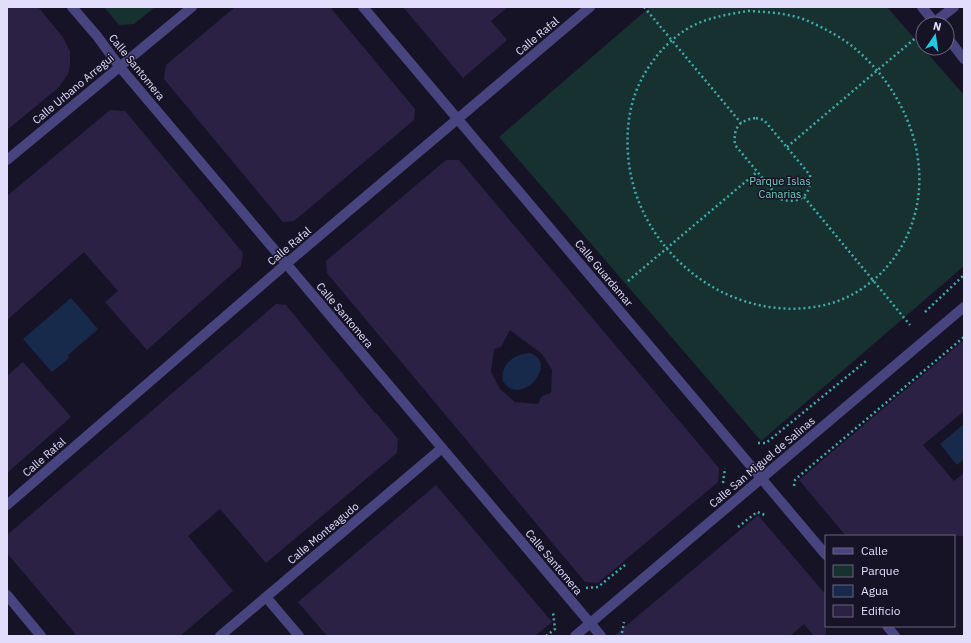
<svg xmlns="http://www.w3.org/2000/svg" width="971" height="643" viewBox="0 0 971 643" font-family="'IBM Plex Sans',sans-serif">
  <rect width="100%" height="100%" fill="#171326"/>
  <g fill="#173030">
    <polygon points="104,7 155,7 134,24 119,25"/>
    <polygon points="650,7 887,7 964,95 964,266 761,441 499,137"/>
  </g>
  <g fill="#172a4b">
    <polygon points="71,298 98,329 68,355 69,358 52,372 23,339"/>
    <path d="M530 353C560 363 520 409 503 381 500 364 514 354 530 353Z"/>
    <polygon points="964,424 964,459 957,465 940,444"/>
  </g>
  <g fill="#2a2145" fill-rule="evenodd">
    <polygon points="7,7 38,7 62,36 70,51 70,66 68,74 58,88 7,130"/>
    <polygon points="235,7 330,7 415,109 414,120 294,221 283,222 164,79 166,65"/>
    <polygon points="403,7 508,7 491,21 507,40 463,78"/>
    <polygon points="110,110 125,111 243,253 241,266 147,350 105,302 118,291 84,252 7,320 7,196"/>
    <path d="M446 160H459L719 468 718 482 598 583 585 582 327 273 326 261ZM510 330 542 354 552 370 551 393 542 396 538 404 515 402 500 389 491 372 494 349 501 347Z"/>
    <polygon points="276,304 286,305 375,413 376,413 398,439 397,453 266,563 220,509 188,536 233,591 180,636 77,636 7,553 7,535"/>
    <polygon points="964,340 964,411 923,445 954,481 964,473 964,536 846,536 799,480"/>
    <polygon points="23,362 71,417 7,473 7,376"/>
    <polygon points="436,485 552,622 535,636 327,636 298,602"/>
    <polygon points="758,515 826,595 826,636 814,636 804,624 790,636 614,636"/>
  </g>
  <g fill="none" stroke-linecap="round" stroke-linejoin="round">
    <g stroke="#3fadaa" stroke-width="2.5" stroke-dasharray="2 3" stroke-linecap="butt">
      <polyline points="644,7 741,123"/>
      <path d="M748 11C768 12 789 13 808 21 826 29 845 39 859 52 914 101 940 183 900 249 881 280 850 302 814 307 722 321 634 246 628 154 626 126 630 98 645 73 657 53 673 36 694 25 711 17 730 14 748 11Z"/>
      <path d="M756 118 764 120 810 175C812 195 800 205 780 199L735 145C733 128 739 120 756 118Z"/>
      <polyline points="787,147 919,35"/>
      <polyline points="804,197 910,325"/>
      <polyline points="628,281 757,172"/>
      <polyline points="925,312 964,275"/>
      <polyline points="758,443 766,443 866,361"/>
      <polyline points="723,483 725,468"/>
      <polyline points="794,486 795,480 798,477 964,337"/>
      <polyline points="738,527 757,512 765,515"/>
      <polyline points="586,588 598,587 625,565"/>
      <polyline points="622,633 624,622"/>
      <polyline points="546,636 555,629 553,612"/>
    </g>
    <g stroke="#484480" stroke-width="10">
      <polyline points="72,7 97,36 119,66 601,636"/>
      <polyline points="363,7 826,555"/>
      <polyline points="922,7 936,24"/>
      <polyline points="935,22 954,7"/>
      <polyline points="947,37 964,59"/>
      <polyline points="7,160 192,7"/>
      <polyline points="7,505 286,264 590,7"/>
      <polyline points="7,595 41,636"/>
      <polyline points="266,597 299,636"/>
      <polyline points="887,626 895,636"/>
      <polyline points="220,636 442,448"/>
      <polyline points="575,636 964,307"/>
    </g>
  </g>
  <g text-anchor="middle" stroke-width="3" stroke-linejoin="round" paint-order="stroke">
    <g font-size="11" fill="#e1ddfb" stroke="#171326">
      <text transform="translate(537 36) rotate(-40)" y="4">Calle Rafal</text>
      <text transform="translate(137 67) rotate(51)" y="4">Calle Santomera</text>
      <text transform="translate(73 89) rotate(-40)" y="4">Calle Urbano Arregui</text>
      <text transform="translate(289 246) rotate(-40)" y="4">Calle Rafal</text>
      <text transform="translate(604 273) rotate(50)" y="4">Calle Guardamar</text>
      <text transform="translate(345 315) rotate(50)" y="4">Calle Santomera</text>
      <text transform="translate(44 457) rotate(-41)" y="4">Calle Rafal</text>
      <text transform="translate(762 462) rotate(-40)" y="4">Calle San Miguel de Salinas</text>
      <text transform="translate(323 533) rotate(-40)" y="4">Calle Monteagudo</text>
      <text transform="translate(554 562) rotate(50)" y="4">Calle Santomera</text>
    </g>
    <g font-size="11" fill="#70d3be" stroke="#171326">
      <text x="780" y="185">Parque Islas<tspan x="780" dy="13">Canarias</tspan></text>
    </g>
  </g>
  <rect width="971" height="643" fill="none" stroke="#e1ddfb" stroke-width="16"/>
  <rect x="825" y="535" width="130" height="92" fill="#171326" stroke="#68647b"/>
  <rect x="833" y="548" width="20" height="6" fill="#484480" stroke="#68647b"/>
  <text x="861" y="555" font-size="12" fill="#e1ddfb">Calle</text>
  <rect x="833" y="565" width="20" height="12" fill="#173030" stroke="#68647b"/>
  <text x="861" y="575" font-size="12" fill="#e1ddfb">Parque</text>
  <rect x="833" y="585" width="20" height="12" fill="#172a4b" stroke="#68647b"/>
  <text x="861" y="595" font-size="12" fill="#e1ddfb">Agua</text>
  <rect x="833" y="605" width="20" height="12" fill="#2a2145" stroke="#68647b"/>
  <text x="861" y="615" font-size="12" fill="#e1ddfb">Edificio</text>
  <g transform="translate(935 36) rotate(13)"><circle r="19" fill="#171326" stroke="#68647b"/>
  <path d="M0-3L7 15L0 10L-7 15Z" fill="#1fc9e4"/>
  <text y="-6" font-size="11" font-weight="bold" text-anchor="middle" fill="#e1ddfb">N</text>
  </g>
</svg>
